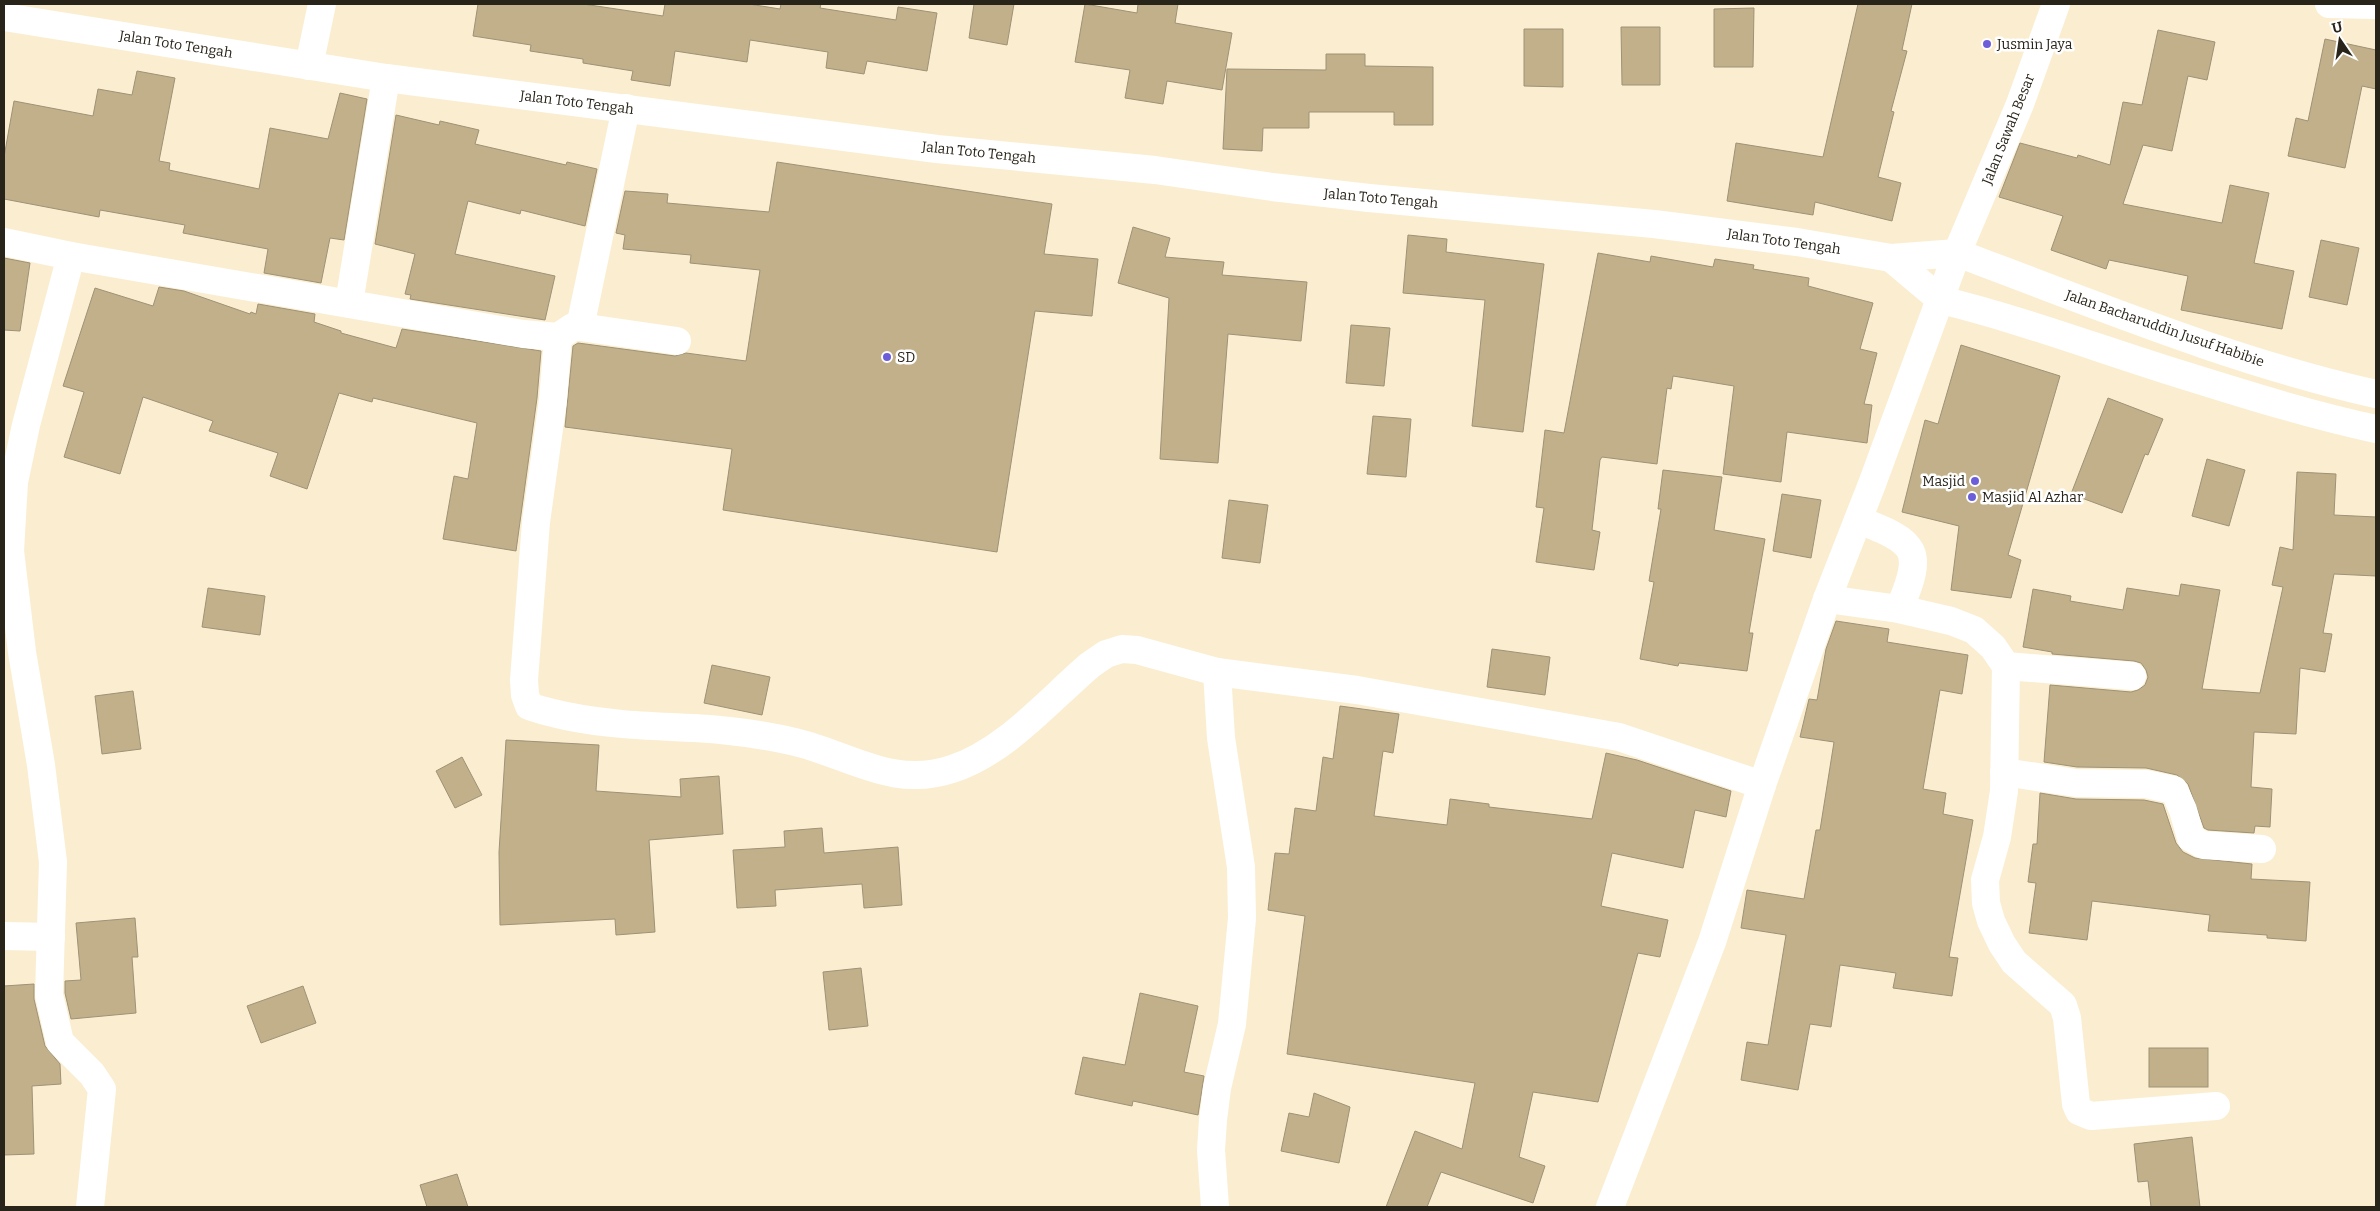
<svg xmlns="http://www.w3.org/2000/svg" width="2380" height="1211" viewBox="0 0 2380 1211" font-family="Bitter,serif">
  <rect width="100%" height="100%" fill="#fbeed0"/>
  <g fill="#c1b08a" stroke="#9e9277">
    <polygon points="478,4 583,4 663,16 665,4 749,4 780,9 781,4 821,4 820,8 896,20 898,7 937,13 927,71 867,61 864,74 826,68 828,52 750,40 747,62 675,51 670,86 631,80 633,71 583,63 583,59 530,51 531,45 473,36"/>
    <polygon points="974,4 1014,4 1007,45 969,38"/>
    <polygon points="1085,4 1137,13 1138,4 1178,4 1175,23 1232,33 1222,90 1167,81 1163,104 1125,98 1130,70 1075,62"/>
    <polygon points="1858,4 1912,4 1902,50 1907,51 1891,111 1894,112 1878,177 1901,183 1892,221 1815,202 1813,215 1727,201 1736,143 1823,157"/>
    <polygon points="1754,8 1753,67 1714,67 1714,9"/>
    <polygon points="1621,27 1660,27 1660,85 1622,85"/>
    <polygon points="1524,29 1563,29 1563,87 1524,86"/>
    <polygon points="2158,30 2215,42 2207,80 2188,76 2172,151 2143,145 2123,204 2222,223 2230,185 2269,193 2254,263 2294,271 2282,329 2181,310 2188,276 2109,260 2106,269 2051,250 2063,216 1999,197 2020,143 2077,158 2078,155 2110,165 2123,102 2142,105"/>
    <polygon points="2325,39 2376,50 2376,89 2362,86 2345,168 2288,156 2296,118 2308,121"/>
    <polygon points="1326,54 1365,54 1365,66 1433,67 1433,125 1394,125 1394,112 1309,112 1309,128 1263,128 1262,151 1223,149 1227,69 1326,70"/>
    <polygon points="137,71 175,78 159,161 170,163 169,170 259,189 270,128 328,139 340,93 367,99 344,240 330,238 321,283 264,273 268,249 183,233 185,225 100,210 99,217 4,199 4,157 14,101 93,116 98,89 132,95"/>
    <polygon points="396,115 439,125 440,121 479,130 475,144 566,165 567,162 597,169 585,226 521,210 520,214 468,201 455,254 555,276 545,320 410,299 411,295 405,294 415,254 375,244"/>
    <polygon points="777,162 1052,204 1044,254 1098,259 1092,316 1035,311 997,552 723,510 732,449 565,427 573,346 578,343 675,356 686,353 746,361 760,270 690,263 691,255 623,249 625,235 616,233 625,191 668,194 667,203 769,212"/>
    <polygon points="1133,227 1170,238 1165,257 1224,262 1222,275 1307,282 1301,341 1228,334 1218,463 1160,459 1169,298 1118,283"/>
    <polygon points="1408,235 1447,239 1446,252 1544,264 1523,432 1472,426 1485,300 1403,293"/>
    <polygon points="2321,240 2359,248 2347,305 2309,297"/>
    <polygon points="1598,253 1650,262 1651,256 1713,267 1715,259 1754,265 1753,269 1809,278 1808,286 1873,303 1860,349 1877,353 1864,404 1872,405 1867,443 1787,432 1781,482 1723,474 1734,386 1673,376 1671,389 1667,388 1657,464 1602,457 1600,460 1592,530 1600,532 1594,570 1536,562 1544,508 1536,507 1545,430 1564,433"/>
    <polygon points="4,258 30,263 20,331 4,330"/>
    <polygon points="159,287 184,291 250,314 251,312 256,314 258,304 315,314 314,322 341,331 341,333 396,348 402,329 541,351 537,398 516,551 443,539 454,476 468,479 477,423 373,398 372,402 339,393 307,489 270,476 278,453 209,431 213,421 143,397 120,474 64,457 84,392 63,386 95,288 153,306"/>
    <polygon points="1351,325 1390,328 1384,386 1346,383"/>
    <polygon points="1961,345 2060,376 2008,555 2021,560 2011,598 1951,590 1959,526 1902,512 1925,420 1938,424"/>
    <polygon points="2108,398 2163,419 2148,455 2145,454 2122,513 2071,494"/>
    <polygon points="1373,416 1411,419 1406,477 1367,474"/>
    <polygon points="2207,459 2245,470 2229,526 2192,516"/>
    <polygon points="1663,470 1722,477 1714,530 1765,539 1749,633 1753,633 1747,671 1679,663 1678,666 1640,659 1654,582 1649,581 1661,509 1658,509"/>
    <polygon points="2297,472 2336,474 2334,515 2376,517 2376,576 2334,574 2323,633 2332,634 2325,672 2300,668 2296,734 2254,732 2251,787 2272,789 2270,827 2255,826 2254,833 2208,830 2204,828 2188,784 2177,775 2146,768 2077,767 2044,762 2050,685 2131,692 2138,690 2145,685 2148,677 2146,670 2141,663 2134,661 2052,654 2052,652 2023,647 2033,589 2071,596 2070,601 2123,610 2127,588 2179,596 2181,584 2220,590 2202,689 2260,693 2283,587 2272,585 2280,547 2293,550"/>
    <polygon points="1782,494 1821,500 1811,558 1773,551"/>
    <polygon points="1229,500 1268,505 1260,563 1222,558"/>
    <polygon points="208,588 265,596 260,635 202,627"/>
    <polygon points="1836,621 1889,629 1887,642 1968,655 1962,694 1940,690 1923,789 1946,793 1943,814 1973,820 1949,957 1958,958 1952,996 1893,988 1896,973 1840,965 1831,1027 1810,1024 1798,1090 1741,1080 1747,1042 1768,1045 1786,935 1741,928 1747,890 1804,899 1816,830 1820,830 1834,742 1800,737 1809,699 1817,700 1826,649"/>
    <polygon points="1492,649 1550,657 1545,695 1487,687"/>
    <polygon points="712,665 770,677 762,715 704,703"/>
    <polygon points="133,691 141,749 102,754 95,696"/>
    <polygon points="1340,706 1399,714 1393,753 1383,751 1374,816 1447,825 1450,799 1489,804 1489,807 1592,819 1606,753 1637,760 1731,791 1726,817 1695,810 1683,868 1612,853 1601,906 1668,920 1660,957 1638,953 1598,1102 1533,1092 1519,1157 1545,1166 1533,1203 1441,1172 1427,1207 1386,1207 1415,1131 1462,1149 1475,1083 1287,1054 1305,916 1268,910 1275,853 1289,854 1295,808 1316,811 1323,757 1333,759"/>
    <polygon points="506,740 599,745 596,791 681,797 680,779 719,776 723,834 649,840 655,932 616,935 615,919 500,925 499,852"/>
    <polygon points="462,757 482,795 455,808 436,771"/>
    <polygon points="2040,793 2076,799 2144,800 2163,804 2176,843 2183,852 2195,858 2252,864 2251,879 2310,882 2306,941 2267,938 2267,935 2208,931 2210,915 2092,901 2087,940 2029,933 2036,883 2028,882 2033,844 2037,844"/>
    <polygon points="822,828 824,853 898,847 902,905 864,908 862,884 775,890 776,906 737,908 733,850 785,847 784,831"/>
    <polygon points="135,918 138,957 132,957 136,1013 71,1019 65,993 65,981 81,980 76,923"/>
    <polygon points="861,968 868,1026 829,1030 823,972"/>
    <polygon points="34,984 34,999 45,1046 60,1064 61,1084 32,1086 34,1154 4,1155 4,986"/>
    <polygon points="303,986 316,1023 261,1043 247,1006"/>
    <polygon points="1140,993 1198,1006 1184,1072 1204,1076 1198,1115 1133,1101 1132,1106 1075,1094 1083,1057 1125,1065"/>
    <rect x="2149" y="1048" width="59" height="39"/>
    <polygon points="1314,1093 1350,1107 1339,1163 1281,1151 1289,1113 1309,1117"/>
    <polygon points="2192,1137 2200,1207 2151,1207 2148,1181 2138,1182 2134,1144"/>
    <polygon points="457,1174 468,1207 427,1207 420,1185"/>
  </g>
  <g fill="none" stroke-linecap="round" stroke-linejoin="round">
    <g stroke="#fff" stroke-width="28">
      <polyline points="2329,4 2376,5"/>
      <polyline points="4,17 386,78 937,149 1155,170 1272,187 1369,198 1654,224 1797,242 1891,258 1957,253"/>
      <polyline points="309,66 322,4"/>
      <polyline points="4,242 71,256 523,334 558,337 573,327 580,327 626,108"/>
      <polyline points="71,256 26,425 14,482 10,551 22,652 41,765 53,862 49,995 60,1042 92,1074 102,1089 90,1207"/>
      <polyline points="1891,258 1941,300"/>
      <polyline points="349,303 386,78"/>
      <polyline points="580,327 677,341"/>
      <path d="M558 337 553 400 536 522 524 680 525 695 529 706C542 711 553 713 566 716 609 725 650 726 694 728 727 730 762 734 795 742 850 755 893 789 952 769 1005 752 1048 701 1090 665L1106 654 1122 649 1137 650 1217 672 1357 690 1619 737 1762 785"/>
      <path d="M1858 520C1917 542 1925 550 1899 609"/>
      <polyline points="1827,599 1899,609 1951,621 1974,630 1993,647 2006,666 2004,791 1997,837 1985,880 1986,903 1991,921 2002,944 2014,962 2063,1005 2067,1018 2076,1104 2079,1111 2091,1116 2216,1106"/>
      <polyline points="2006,666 2132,676"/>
      <polyline points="2004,772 2076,783 2146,784 2174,790 2183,810 2191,838 2203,845 2262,849"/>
      <polyline points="4,936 51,937"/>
      <polyline points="1215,1207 1211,1150 1213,1120 1217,1088 1232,1024 1242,918 1241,867 1221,738 1217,672"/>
    </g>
    <g stroke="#fff" stroke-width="28">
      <path d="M1957 253C2094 304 2233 362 2376 394"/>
      <path d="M1941 300C2023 320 2102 350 2183 375 2247 395 2311 415 2376 429"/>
      <polyline points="1610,1207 1712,942 1762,785 1827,599 1872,484 1957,253 2020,104 2056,4"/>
    </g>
  </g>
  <g fill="#6b5ed8" stroke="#fff" stroke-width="2">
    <circle cx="1987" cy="44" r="5"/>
    <circle cx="887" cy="357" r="5"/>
    <circle cx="1975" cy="481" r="5"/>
    <circle cx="1972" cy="497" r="5"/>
  </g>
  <g text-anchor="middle" stroke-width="5" stroke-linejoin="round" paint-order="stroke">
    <g font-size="14" fill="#292419" stroke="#fff">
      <text transform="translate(176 44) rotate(9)" y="5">Jalan Toto Tengah</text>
      <text transform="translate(577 102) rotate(7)" y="5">Jalan Toto Tengah</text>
      <text transform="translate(2008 129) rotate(-68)" y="5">Jalan Sawah Besar</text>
      <text transform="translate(979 152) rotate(6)" y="5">Jalan Toto Tengah</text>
      <text transform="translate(1381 198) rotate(5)" y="5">Jalan Toto Tengah</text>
      <text transform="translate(1784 241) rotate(8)" y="5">Jalan Toto Tengah</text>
      <text transform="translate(2165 328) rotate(19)" y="5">Jalan Bacharuddin Jusuf Habibie</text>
    </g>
    <g font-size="14" fill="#292419" stroke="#fff" text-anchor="start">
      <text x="1997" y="49">Jusmin Jaya</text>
      <text x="897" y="362">SD</text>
      <text x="1965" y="486" text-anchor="end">Masjid</text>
      <text x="1982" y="502">Masjid Al Azhar</text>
    </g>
  </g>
  <rect width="2380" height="1211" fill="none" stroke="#292419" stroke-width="10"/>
  <g transform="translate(2340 40) rotate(347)" stroke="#ffffff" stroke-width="4" paint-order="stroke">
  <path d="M0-4L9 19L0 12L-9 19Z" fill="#292419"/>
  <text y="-8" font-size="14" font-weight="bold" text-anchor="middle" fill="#292419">U</text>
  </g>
</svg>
